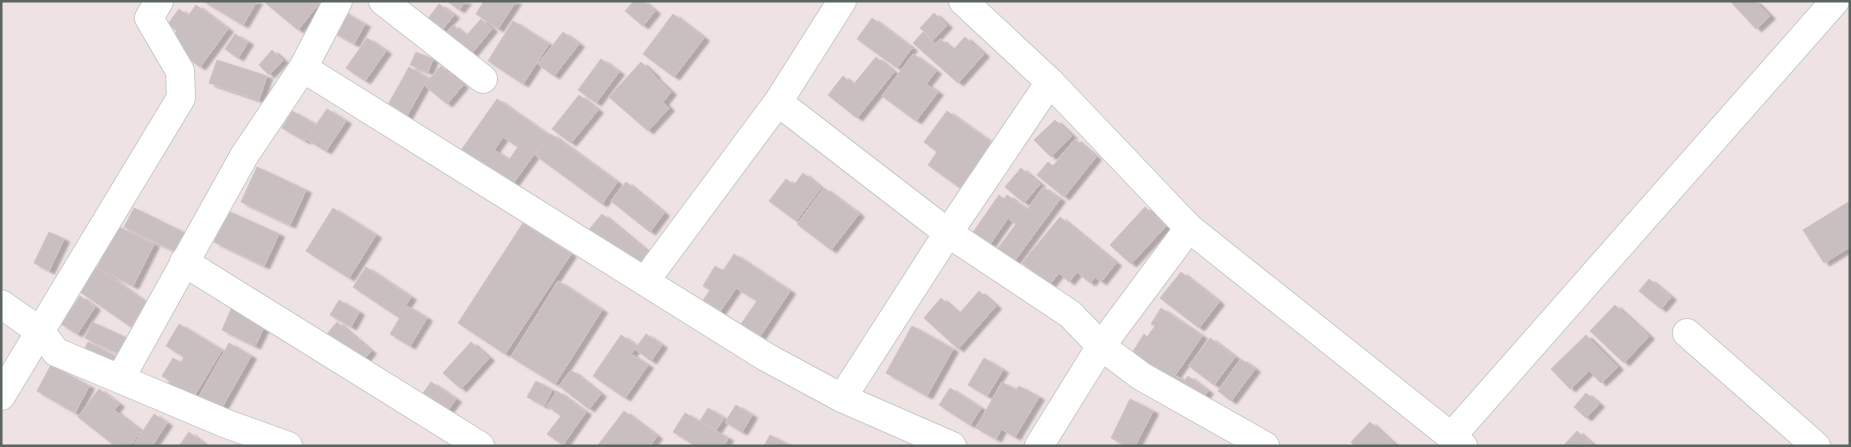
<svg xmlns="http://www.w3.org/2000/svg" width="1851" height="447" viewBox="0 0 1851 447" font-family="'Archivo Narrow',sans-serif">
  <defs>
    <filter id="shadow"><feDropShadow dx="5.5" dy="3" stdDeviation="1" flood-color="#0004"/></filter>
  </defs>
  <rect width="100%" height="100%" fill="#efe2e3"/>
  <g fill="#c9bfc1" stroke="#d4c0c3" fill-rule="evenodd" filter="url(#shadow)">
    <polygon points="203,1 257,1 243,25"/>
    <polygon points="263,1 321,1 298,30"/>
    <polygon points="447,1 466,1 459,10"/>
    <polygon points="484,1 516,1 498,29 476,14"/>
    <polygon points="634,1 643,1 655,11 643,26 625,11"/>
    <polygon points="1730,1 1755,1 1770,16 1756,29"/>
    <polygon points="439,4 454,15 441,31 427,20"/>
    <polygon points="196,5 228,29 200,67 168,43 177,31 168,24 179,9 188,16"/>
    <polygon points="342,11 365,24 354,44 331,31"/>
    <polygon points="934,13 947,25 933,40 920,28"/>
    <polygon points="673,14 704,38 674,77 643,54"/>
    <polygon points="872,18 912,48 897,68 857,39"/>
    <polygon points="481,19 492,29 468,58 443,37 453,25 466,36"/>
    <polygon points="513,21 549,44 523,84 488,61"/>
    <polygon points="563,32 579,44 554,76 538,64"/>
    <polygon points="923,32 936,44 940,39 953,50 965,37 984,54 958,83 913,43"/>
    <polygon points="235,34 248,42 238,58 225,49"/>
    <polygon points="367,38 386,51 365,81 346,68"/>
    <polygon points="272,50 283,60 269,75 259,65"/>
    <polygon points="416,52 433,59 428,72 410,65"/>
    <polygon points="913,54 936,71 926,84 938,92 916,121 882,96"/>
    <polygon points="876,57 894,72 857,118 828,95 843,76 853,85"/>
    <polygon points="601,59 619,72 596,103 578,90"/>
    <polygon points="217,60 267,76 259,100 209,83"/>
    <polygon points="641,62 655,75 654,76 671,92 663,102 669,108 648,131 609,97"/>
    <polygon points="441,66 463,85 447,104 424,85"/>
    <polygon points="409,67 428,78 403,123 384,112"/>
    <polygon points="579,95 598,110 571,143 552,129"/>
    <path d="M497 99 548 135 507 192 457 156ZM503 137 518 147 509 160 494 150Z"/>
    <polygon points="327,109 346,121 326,151 306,139"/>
    <polygon points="292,111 315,124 305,141 282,128"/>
    <polygon points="947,111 992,143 960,188 928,165 937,152 924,142"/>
    <polygon points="1055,120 1072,136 1051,157 1034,140"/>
    <polygon points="551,134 617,182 602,204 535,155"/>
    <polygon points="1075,139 1096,157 1064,197 1037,175 1048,162 1053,166"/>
    <polygon points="257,167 306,190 290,225 241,202"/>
    <polygon points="1021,168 1040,184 1024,203 1005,187"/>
    <polygon points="803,173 821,188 796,221 769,201 786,179 794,185"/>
    <polygon points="626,182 664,213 650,232 611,201"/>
    <polygon points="1043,187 1060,199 1013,263 996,251 1016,224 1008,218 986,250 969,238 999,195 1004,199 1007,195 1027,210"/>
    <polygon points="824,188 859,214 831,250 797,224"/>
    <polygon points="1850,201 1850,247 1824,263 1803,230"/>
    <polygon points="1145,207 1166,226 1131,264 1110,245"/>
    <polygon points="134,208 185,233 176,252 124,227"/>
    <polygon points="333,208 376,235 349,278 306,251"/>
    <polygon points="228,211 279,234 264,266 214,242"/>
    <polygon points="602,214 648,252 632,270 587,232"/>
    <polygon points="1060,217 1116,263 1101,282 1095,277 1090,283 1077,272 1069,282 1059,273 1050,284 1022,263"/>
    <polygon points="523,223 571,254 505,354 458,323"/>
    <polygon points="117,226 154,244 133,286 97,268"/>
    <polygon points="49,232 64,239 49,271 34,263"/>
    <polygon points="734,254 790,291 753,347 734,334 757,301 736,288 715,319 698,308 710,290 703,286 715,266 723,271"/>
    <polygon points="96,267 147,303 131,327 79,291"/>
    <polygon points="366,267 411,297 398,317 353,287"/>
    <polygon points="1181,272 1219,302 1199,328 1160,298"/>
    <polygon points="1649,279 1671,297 1661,309 1639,291"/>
    <polygon points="558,281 602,310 555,384 511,357"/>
    <polygon points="979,291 996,306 958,349 924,318 941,298 959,314"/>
    <polygon points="80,296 95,307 77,334 61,324"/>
    <polygon points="339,300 359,312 351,327 330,315"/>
    <polygon points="1615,305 1649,336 1624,363 1590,331"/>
    <polygon points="407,306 427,318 410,346 390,334"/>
    <polygon points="232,307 266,323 255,346 222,330"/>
    <polygon points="1161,308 1202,336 1172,380 1132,353 1144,334 1147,337 1155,326 1151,324"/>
    <polygon points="92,322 129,339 122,355 85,338"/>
    <polygon points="337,322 371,351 360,364 326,335"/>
    <polygon points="179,324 222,350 193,398 166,386 170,381 162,376 173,358 181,363 184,357 166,346"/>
    <polygon points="912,326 953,349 927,396 886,373"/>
    <polygon points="646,334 662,345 651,361 635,349"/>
    <polygon points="621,335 637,346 631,354 648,365 625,398 593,376"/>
    <polygon points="1586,335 1618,367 1601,383 1589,371 1570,389 1551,369"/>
    <polygon points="1210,338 1235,357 1214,385 1189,366"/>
    <polygon points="88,342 119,358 114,366 84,350"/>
    <polygon points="471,342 489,358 461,389 443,373"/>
    <polygon points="229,343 251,356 220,411 198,398"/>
    <polygon points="984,358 1003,370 987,396 968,385"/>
    <polygon points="1241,359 1255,369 1231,401 1218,391"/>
    <polygon points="51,365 89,386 75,413 37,391"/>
    <polygon points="571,370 601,394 589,409 559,386"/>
    <polygon points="1177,376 1184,381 1188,376 1208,391 1198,405 1171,385"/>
    <polygon points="536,381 552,390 544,406 527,397"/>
    <polygon points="431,382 456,399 446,413 421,396"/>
    <polygon points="1002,382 1016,390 1019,386 1039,397 1015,437 1001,429 996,439 976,428"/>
    <polygon points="950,388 981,408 970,425 939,405"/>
    <polygon points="99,389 119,404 114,410 141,431 130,446 115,446 78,417"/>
    <polygon points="557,391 586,412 563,445 547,434 561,416 547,406"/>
    <polygon points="1586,393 1599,404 1586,418 1574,407"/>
    <polygon points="1130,399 1153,411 1135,446 1127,446 1111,438"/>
    <polygon points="736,405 752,415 742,432 725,422"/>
    <polygon points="708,408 724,418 716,430 700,421"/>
    <polygon points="624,411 657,436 650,446 598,445"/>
    <polygon points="685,413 728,438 724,446 696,446 673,432"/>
    <polygon points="154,414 167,423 152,446 133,446"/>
    <polygon points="1370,422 1396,446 1355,446 1351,442"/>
    <polygon points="1577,431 1594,446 1563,446"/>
    <polygon points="189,432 205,445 204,446 179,446"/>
    <polygon points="770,435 791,446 764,446"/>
  </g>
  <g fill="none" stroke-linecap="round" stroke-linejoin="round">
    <defs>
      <g id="minor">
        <polyline points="383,1 483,79"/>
        <polyline points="963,1 1050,82 1189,228 1463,446"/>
        <polyline points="303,68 766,357 842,398 952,446"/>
        <polyline points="778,102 948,233 1070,314 1101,346 1141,376 1265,446"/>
        <polyline points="184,262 480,446"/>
        <polyline points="645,281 778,102 842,1"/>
        <polyline points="1,304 41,332 56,352 227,424 288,446"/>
        <polyline points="1687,333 1816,446"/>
        <polyline points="120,379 244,156 303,68 338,1"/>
        <polyline points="1,396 181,98 180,71 149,18 159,1"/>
        <polyline points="842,398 948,233 1050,82"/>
        <polyline points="1451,437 1835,1"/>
        <polyline points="1039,446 1101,346 1189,228"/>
      </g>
    </defs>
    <use href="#minor" stroke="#c4ccca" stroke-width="30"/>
    <use href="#minor" stroke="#fff" stroke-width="28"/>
  </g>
  <rect width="1851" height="447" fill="none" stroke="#5a6461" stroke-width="5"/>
</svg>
